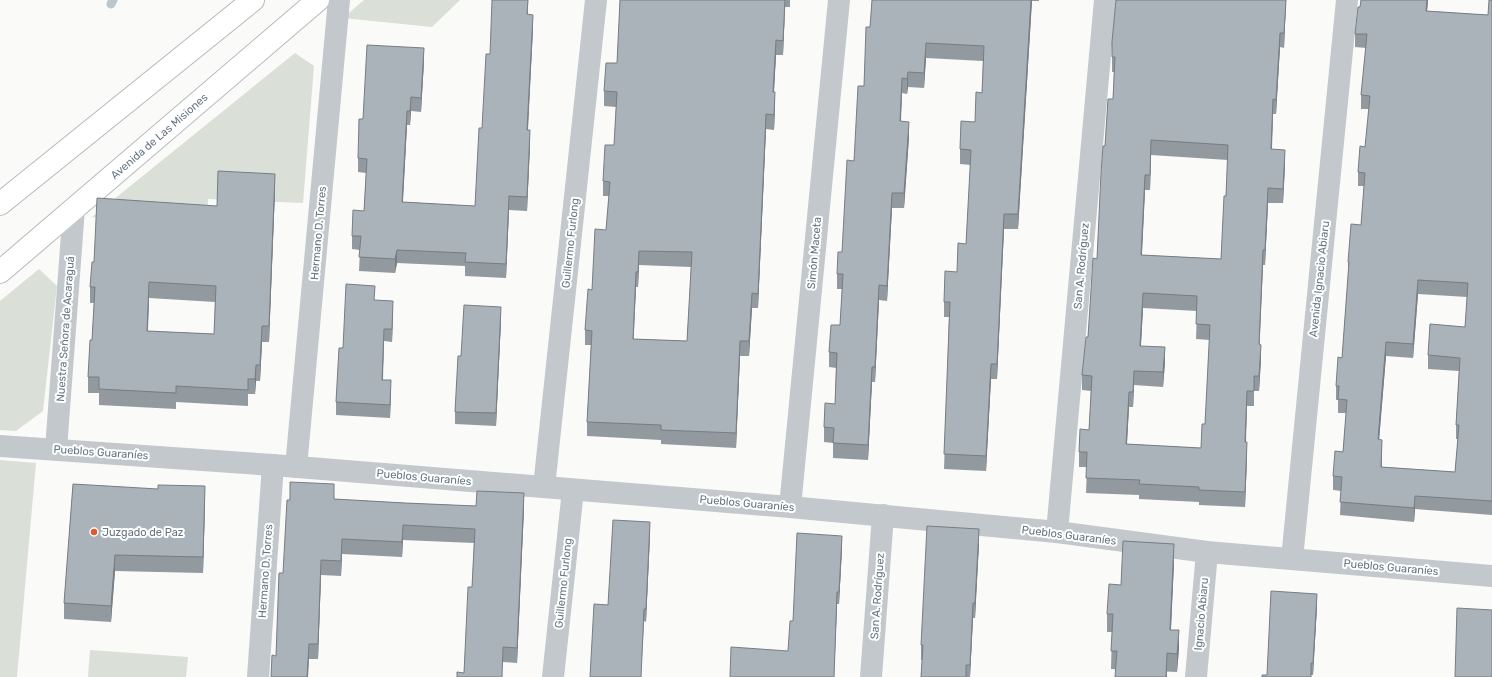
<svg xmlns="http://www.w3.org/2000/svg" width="1492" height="677" viewBox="0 0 1492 677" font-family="Rubik,sans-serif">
  <rect width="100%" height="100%" fill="#fafaf8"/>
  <g fill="#dadfd7">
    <polygon points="364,0 460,0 432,27 343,18"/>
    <polygon points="295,53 314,66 303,203 208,199 207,227 92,217"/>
    <polygon points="39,269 57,286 43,411 16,431 0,430 0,301"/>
    <polygon points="0,460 36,463 17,677 0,677"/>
    <polygon points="90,650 188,657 186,677 88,677"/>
  </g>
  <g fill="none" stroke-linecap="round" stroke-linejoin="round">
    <polyline stroke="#bbc7cb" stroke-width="9" points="111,4 113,0"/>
    <defs>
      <g id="major">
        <polyline points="0,204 253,0"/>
        <polyline points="0,272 318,0"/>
      </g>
    </defs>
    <use href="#major" stroke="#b5babe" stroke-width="24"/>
    <g stroke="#c3c8cc" stroke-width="22">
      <polyline points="0,446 273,465 790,507 1057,532 1207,552 1492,576"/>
      <polyline points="56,449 74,208"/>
      <polyline points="296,467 339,0"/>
      <polyline points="544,487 596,0"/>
      <polyline points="790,507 839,0"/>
      <polyline points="1057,532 1105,0"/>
      <polyline points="1292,559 1347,0"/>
      <polyline points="258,677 273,465"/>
      <polyline points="553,677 573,490"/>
      <polyline points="871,677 883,515"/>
      <polyline points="1196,677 1207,552"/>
    </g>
    <use href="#major" stroke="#fff" stroke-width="22"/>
  </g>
  <g fill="#929a9f" fill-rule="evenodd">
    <polygon points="528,0 528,14 533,28 528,130 530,144 527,211 509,210 506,278 465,276 465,266 397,263 395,273 359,271 360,250 352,249 352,236 364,211 366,173 358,172 358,158 363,119 424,61 421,112 411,111 410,125 407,125 403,202 475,206 482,128 490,54"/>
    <path d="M620 0H790V7H785L783 55H776L774 92 775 107 774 130 766 129 758 308H752L749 356H740L736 448 661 444V440L587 436V422L591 345H585V330L592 290 606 230 609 196H603V181L614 145 616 107 604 106V91L617 63ZM639 265 691 267 687 341 633 339 636 287H638Z"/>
    <polygon points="872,0 1039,0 1039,1 1032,1 1018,229 1004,229 997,379 991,379 986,471 944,469 949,317 944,317 944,302 957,272 966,244 971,165 960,164 960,149 975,122 982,93 983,61 926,58 924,88 908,87 907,94 902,93 901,121 909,137 904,208 892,208 887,301 879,300 875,382 872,382 868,460 833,458 833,443 824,442 824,427 835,404 836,368 829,367 829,352 840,325 842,289 837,289 837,274 842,252 864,86 870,27"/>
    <path d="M1286 0 1284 48 1280 47 1276 114H1273L1272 149 1285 165 1283 203H1268L1265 265H1263L1259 344 1261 359 1259 391H1254V406H1247L1246 442 1247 457 1245 507 1199 505V502L1139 499V495L1086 493 1087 467H1079V452L1089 430 1091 391 1082 390V375L1088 337 1097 259 1105 146 1113 99 1114 72H1112V57ZM1151 155 1228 160 1226 196 1221 259 1142 255 1145 190H1150ZM1143 308 1197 311 1196 339 1210 340 1205 424 1201 448 1127 444 1129 407H1133L1134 385 1163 387 1165 362 1141 346Z"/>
    <path d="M1361 0H1428L1427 11 1488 15 1492 0V515L1415 509 1414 522 1340 515 1341 491 1333 490V476L1343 452 1346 413H1338V400H1336V386L1342 358 1348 276V262L1361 225 1364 186H1358V172L1365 147 1369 109H1361V95L1366 48 1355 47V34L1360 7ZM1418 294 1467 297 1465 327 1428 355V369L1459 371 1456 425V439H1458L1455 472 1382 467V453L1379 440 1386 356 1413 358Z"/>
    <path d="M275 190 269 342H262L260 381H256L255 394H248V406L176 402V409L99 405V393H88V377L92 340 94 303H90V287L217 206ZM149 298 215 302 214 334 148 331Z"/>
    <polygon points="375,300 393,314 392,342 384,341 383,380 391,393 390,418 336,415 336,402 343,348"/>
    <polygon points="501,320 496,426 455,424 455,412 461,356"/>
    <polygon points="73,484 205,502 203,573 115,571 111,622 64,619 64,603"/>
    <polygon points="334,499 405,503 524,508 517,663 503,662 464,673 472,587 474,543 403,540 402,557 342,554 341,576 321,575 318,659 309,659 308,677 271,677 276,656 290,500"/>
    <polygon points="650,534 646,622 644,621 608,605"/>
    <polygon points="979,543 975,618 973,618 970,677 921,677 922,660 921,660 921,645"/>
    <polygon points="842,548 839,604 837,604 834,677 730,677 788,651"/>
    <polygon points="1174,562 1171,630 1179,648 1177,672 1111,669 1112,632 1107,632 1107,614 1121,585"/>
    <polygon points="1317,606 1313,675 1267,675"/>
  </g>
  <g fill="#777d82">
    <polygon points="785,0 785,7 783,55 783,41"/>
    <polygon points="1031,0 1032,0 1018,229 1018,214"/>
    <polygon points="1286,0 1284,48 1284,33"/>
    <polygon points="1427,0 1428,0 1426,24 1426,11"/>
    <polygon points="533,15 533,28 527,144 527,130"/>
    <polygon points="1280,33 1280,47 1276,114 1276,100"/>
    <polygon points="776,40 776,55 773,107 773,92"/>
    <polygon points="926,43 926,58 924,88 924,73"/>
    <polygon points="424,48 424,61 421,112 421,98"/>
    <polygon points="908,72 908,87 907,94 907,79"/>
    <polygon points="902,78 902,93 900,136 900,121"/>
    <polygon points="775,92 775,107 774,130 774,115"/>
    <polygon points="411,97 411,111 410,125 410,111"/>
    <polygon points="1273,99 1273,114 1271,164 1271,149"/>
    <polygon points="407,111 407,125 402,216 402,202"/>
    <polygon points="766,114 766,129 758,308 758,294"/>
    <polygon points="909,122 909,137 904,208 904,193"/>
    <polygon points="530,130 530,144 527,211 527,197"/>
    <polygon points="1151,140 1151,155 1150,190 1150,175"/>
    <polygon points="1285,150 1285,165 1283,203 1283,189"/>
    <polygon points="275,174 275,190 269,342 269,326"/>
    <polygon points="1145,175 1145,190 1141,270 1141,255"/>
    <polygon points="1268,188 1268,203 1265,265 1265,250"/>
    <polygon points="892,193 892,208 887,301 887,286"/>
    <polygon points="509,196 509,210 506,278 506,264"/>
    <polygon points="1004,214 1004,229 997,379 997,364"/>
    <polygon points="397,250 397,263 395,273 395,259"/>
    <polygon points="1263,250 1263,265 1259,359 1259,344"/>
    <polygon points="639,251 639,265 638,287 638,272"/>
    <polygon points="636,272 636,287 633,354 633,339"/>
    <polygon points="1418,280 1418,294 1413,358 1413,344"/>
    <polygon points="149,282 149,298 147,347 147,331"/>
    <polygon points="879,285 879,300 875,382 875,367"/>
    <polygon points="752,293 752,308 749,356 749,341"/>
    <polygon points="1143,293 1143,308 1140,361 1140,346"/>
    <polygon points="393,301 393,314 392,342 392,329"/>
    <polygon points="501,307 501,320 496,426 496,413"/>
    <polygon points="262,326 262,342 260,381 260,365"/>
    <polygon points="384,329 384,341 382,393 382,380"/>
    <polygon points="740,341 740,356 736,448 736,433"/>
    <polygon points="1386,342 1386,356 1378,453 1378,439"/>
    <polygon points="1261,345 1261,359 1259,391 1259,376"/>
    <polygon points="1165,347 1165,362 1163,387 1163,372"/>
    <polygon points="991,364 991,379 986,471 986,456"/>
    <polygon points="256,365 256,381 255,394 255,379"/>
    <polygon points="872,367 872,382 868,460 868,445"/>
    <polygon points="1134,371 1134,385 1133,407 1133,392"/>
    <polygon points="391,380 391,393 390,418 390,405"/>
    <polygon points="1247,391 1247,406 1245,457 1245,442"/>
    <polygon points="1129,392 1129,407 1126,459 1126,444"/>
    <polygon points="1382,440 1382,453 1381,480 1381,467"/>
    <polygon points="1247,442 1247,457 1245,507 1245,492"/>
    <polygon points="205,486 205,502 203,573 203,557"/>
    <polygon points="524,493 524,508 517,663 517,648"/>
    <polygon points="1415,496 1415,509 1414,522 1414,508"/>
    <polygon points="650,522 650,534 646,622 646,609"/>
    <polygon points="403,525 403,540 402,557 402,542"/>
    <polygon points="979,529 979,543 975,618 975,603"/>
    <polygon points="842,536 842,548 839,604 839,592"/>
    <polygon points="342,539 342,554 341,576 341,561"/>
    <polygon points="1174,544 1174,562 1170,648 1170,630"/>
    <polygon points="115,555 115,571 111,622 111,606"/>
    <polygon points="321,560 321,575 318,659 318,644"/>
    <polygon points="837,592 837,604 834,677"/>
    <polygon points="1317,594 1317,606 1313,675 1313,663"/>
    <polygon points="973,603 973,618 970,677 970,665"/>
    <polygon points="644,609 644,621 641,677"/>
    <polygon points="1179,630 1179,648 1177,672 1177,654"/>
    <polygon points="309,644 308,677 307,677"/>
    <polygon points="1167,653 1167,677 1166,677"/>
  </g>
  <g fill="#aab3b9" stroke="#777d82" fill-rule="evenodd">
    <polygon points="492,0 528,0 527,14 533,15 527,130 530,130 527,197 509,196 506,264 465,262 466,253 397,250 395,259 359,257 361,236 352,236 353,210 364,211 367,159 358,158 359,119 363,119 367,45 424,48 421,98 411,97 410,111 407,111 402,202 475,206 479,128 482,128 486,54 490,54"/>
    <path d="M620 0H785L783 41 776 40 773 92H775L774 115 766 114 758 294 752 293 749 341H740L736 433 661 430V425L587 422 592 331 585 330 588 289 592 290 595 229 606 230 610 182 603 181 605 145H614L617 92 604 91 606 63H617ZM639 251 692 252 687 341 633 339 636 272H638Z"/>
    <polygon points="872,0 1031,0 1018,214 1004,214 997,364 991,364 986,456 944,454 950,302 944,302 945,271 957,272 958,243 966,244 971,150 960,149 961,121 975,122 976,92 982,93 984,46 926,43 924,73 908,72 907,79 902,78 900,121 909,122 904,193 892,193 887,286 879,285 875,367 872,367 868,445 833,443 834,428 824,427 825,403 835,404 837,353 829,352 831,325 840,325 843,274 837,274 838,252 842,252 847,160 854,161 858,86 864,86 866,27 870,27"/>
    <path d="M1116 0H1286L1284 33H1280L1276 100 1273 99 1271 149 1285 150 1283 189 1268 188 1265 250H1263L1259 344 1261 345 1259 376H1254V391H1247L1245 442H1247L1245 492 1199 490V487L1139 484 1140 480 1086 478 1087 452H1079L1080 429 1089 430 1092 376 1082 375 1086 337H1088L1093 258 1097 259 1101 173 1103 146H1105L1108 99H1113L1115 57H1112V42ZM1151 140 1228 145 1226 196H1224L1221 259 1141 255 1145 175H1150ZM1143 293 1197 296 1196 324 1210 325 1205 424H1202L1201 448 1126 444 1129 392H1133L1134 371 1163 372 1165 347 1140 346Z"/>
    <path d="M1361 0H1427L1426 11 1488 15 1489 0H1492V501L1415 496 1414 508 1340 502 1342 477 1333 476 1335 451 1343 452 1347 400 1338 399 1339 386H1336L1338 357 1342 358 1349 262H1348L1351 224 1361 225 1365 173 1358 172 1360 146 1365 147 1370 96 1361 95 1367 34H1355L1358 7H1360ZM1418 280 1468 283 1465 327 1430 324 1428 355 1460 358 1456 425H1459L1455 472 1381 467 1382 440 1378 439 1386 342 1413 344Z"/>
    <path d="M218 171 275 174 269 326H262L260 365H256L255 379H248V390L176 386V393L99 389V377H88L90 340H92L95 287H90L92 262H94L97 198 217 206ZM149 282 216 286 214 334 147 331Z"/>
    <polygon points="346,284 375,286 374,300 393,301 392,329 384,329 382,380 391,380 390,405 336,402 339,348 343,348"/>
    <polygon points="464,305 501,307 496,413 455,412 458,356 461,356"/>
    <polygon points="290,482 334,484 334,499 405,503 476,506 477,491 524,493 517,648 503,647 502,677 457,677 457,672 464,673 468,587 472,587 475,529 403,525 402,542 342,539 341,561 321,560 318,644 309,644 307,677 271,677 272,655 276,656 279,573 283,573 287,500 290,500"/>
    <polygon points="73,484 158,489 158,485 205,486 203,557 115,555 111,606 64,603"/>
    <polygon points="613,520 650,522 646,609 644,609 641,677 590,677 594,604 608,605"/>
    <polygon points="927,526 979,529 975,603 973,603 970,665 966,665 966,677 921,677 923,645 921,645"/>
    <polygon points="797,533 842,536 839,592 837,592 834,677 730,677 731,647 788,651 790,621 793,621"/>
    <polygon points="1123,541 1174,544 1170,630 1179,630 1177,654 1167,653 1166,677 1115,677 1117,651 1111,651 1113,614 1107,614 1109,584 1121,585"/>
    <polygon points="1271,591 1317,594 1313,663 1311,663 1311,677 1262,677 1262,675 1267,675"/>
    <polygon points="1457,608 1492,610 1492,677 1455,677"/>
  </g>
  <circle fill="#e4572e" stroke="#fff" stroke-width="1.5" cx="94" cy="532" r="4"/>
  <g text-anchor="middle" stroke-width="4" stroke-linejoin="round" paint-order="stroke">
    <g font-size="11" fill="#657683" stroke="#fff">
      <text transform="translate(159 136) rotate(-41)" y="4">Avenida de Las Misiones</text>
      <text transform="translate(318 233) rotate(-85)" y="4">Hermano D. Torres</text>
      <text transform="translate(570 243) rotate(-84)" y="4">Guillermo Furlong</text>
      <text transform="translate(814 253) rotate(-85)" y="4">Simón Maceta</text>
      <text transform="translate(1081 266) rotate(-85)" y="4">San A. Rodríguez</text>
      <text transform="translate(1319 279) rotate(-84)" y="4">Avenida Ignacio Abiaru</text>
      <text transform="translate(65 329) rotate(-86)" y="4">Nuestra Señora de Acaraguá</text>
      <text transform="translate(101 452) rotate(4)" y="4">Pueblos Guaraníes</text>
      <text transform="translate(424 477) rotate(5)" y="4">Pueblos Guaraníes</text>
      <text transform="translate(747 503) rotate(5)" y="4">Pueblos Guaraníes</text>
      <text transform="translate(1069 535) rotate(7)" y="4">Pueblos Guaraníes</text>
      <text transform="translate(1391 567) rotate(5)" y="4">Pueblos Guaraníes</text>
      <text transform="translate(265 571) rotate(-86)" y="4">Hermano D. Torres</text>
      <text transform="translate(563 583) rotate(-84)" y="4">Guillermo Furlong</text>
      <text transform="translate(877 596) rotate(-86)" y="4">San A. Rodríguez</text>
      <text transform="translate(1201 614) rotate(-85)" y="4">Ignacio Abiaru</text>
    </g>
    <g font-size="11" fill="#657683" stroke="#fff" text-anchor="start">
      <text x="102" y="536">Juzgado de Paz</text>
    </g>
  </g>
</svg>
